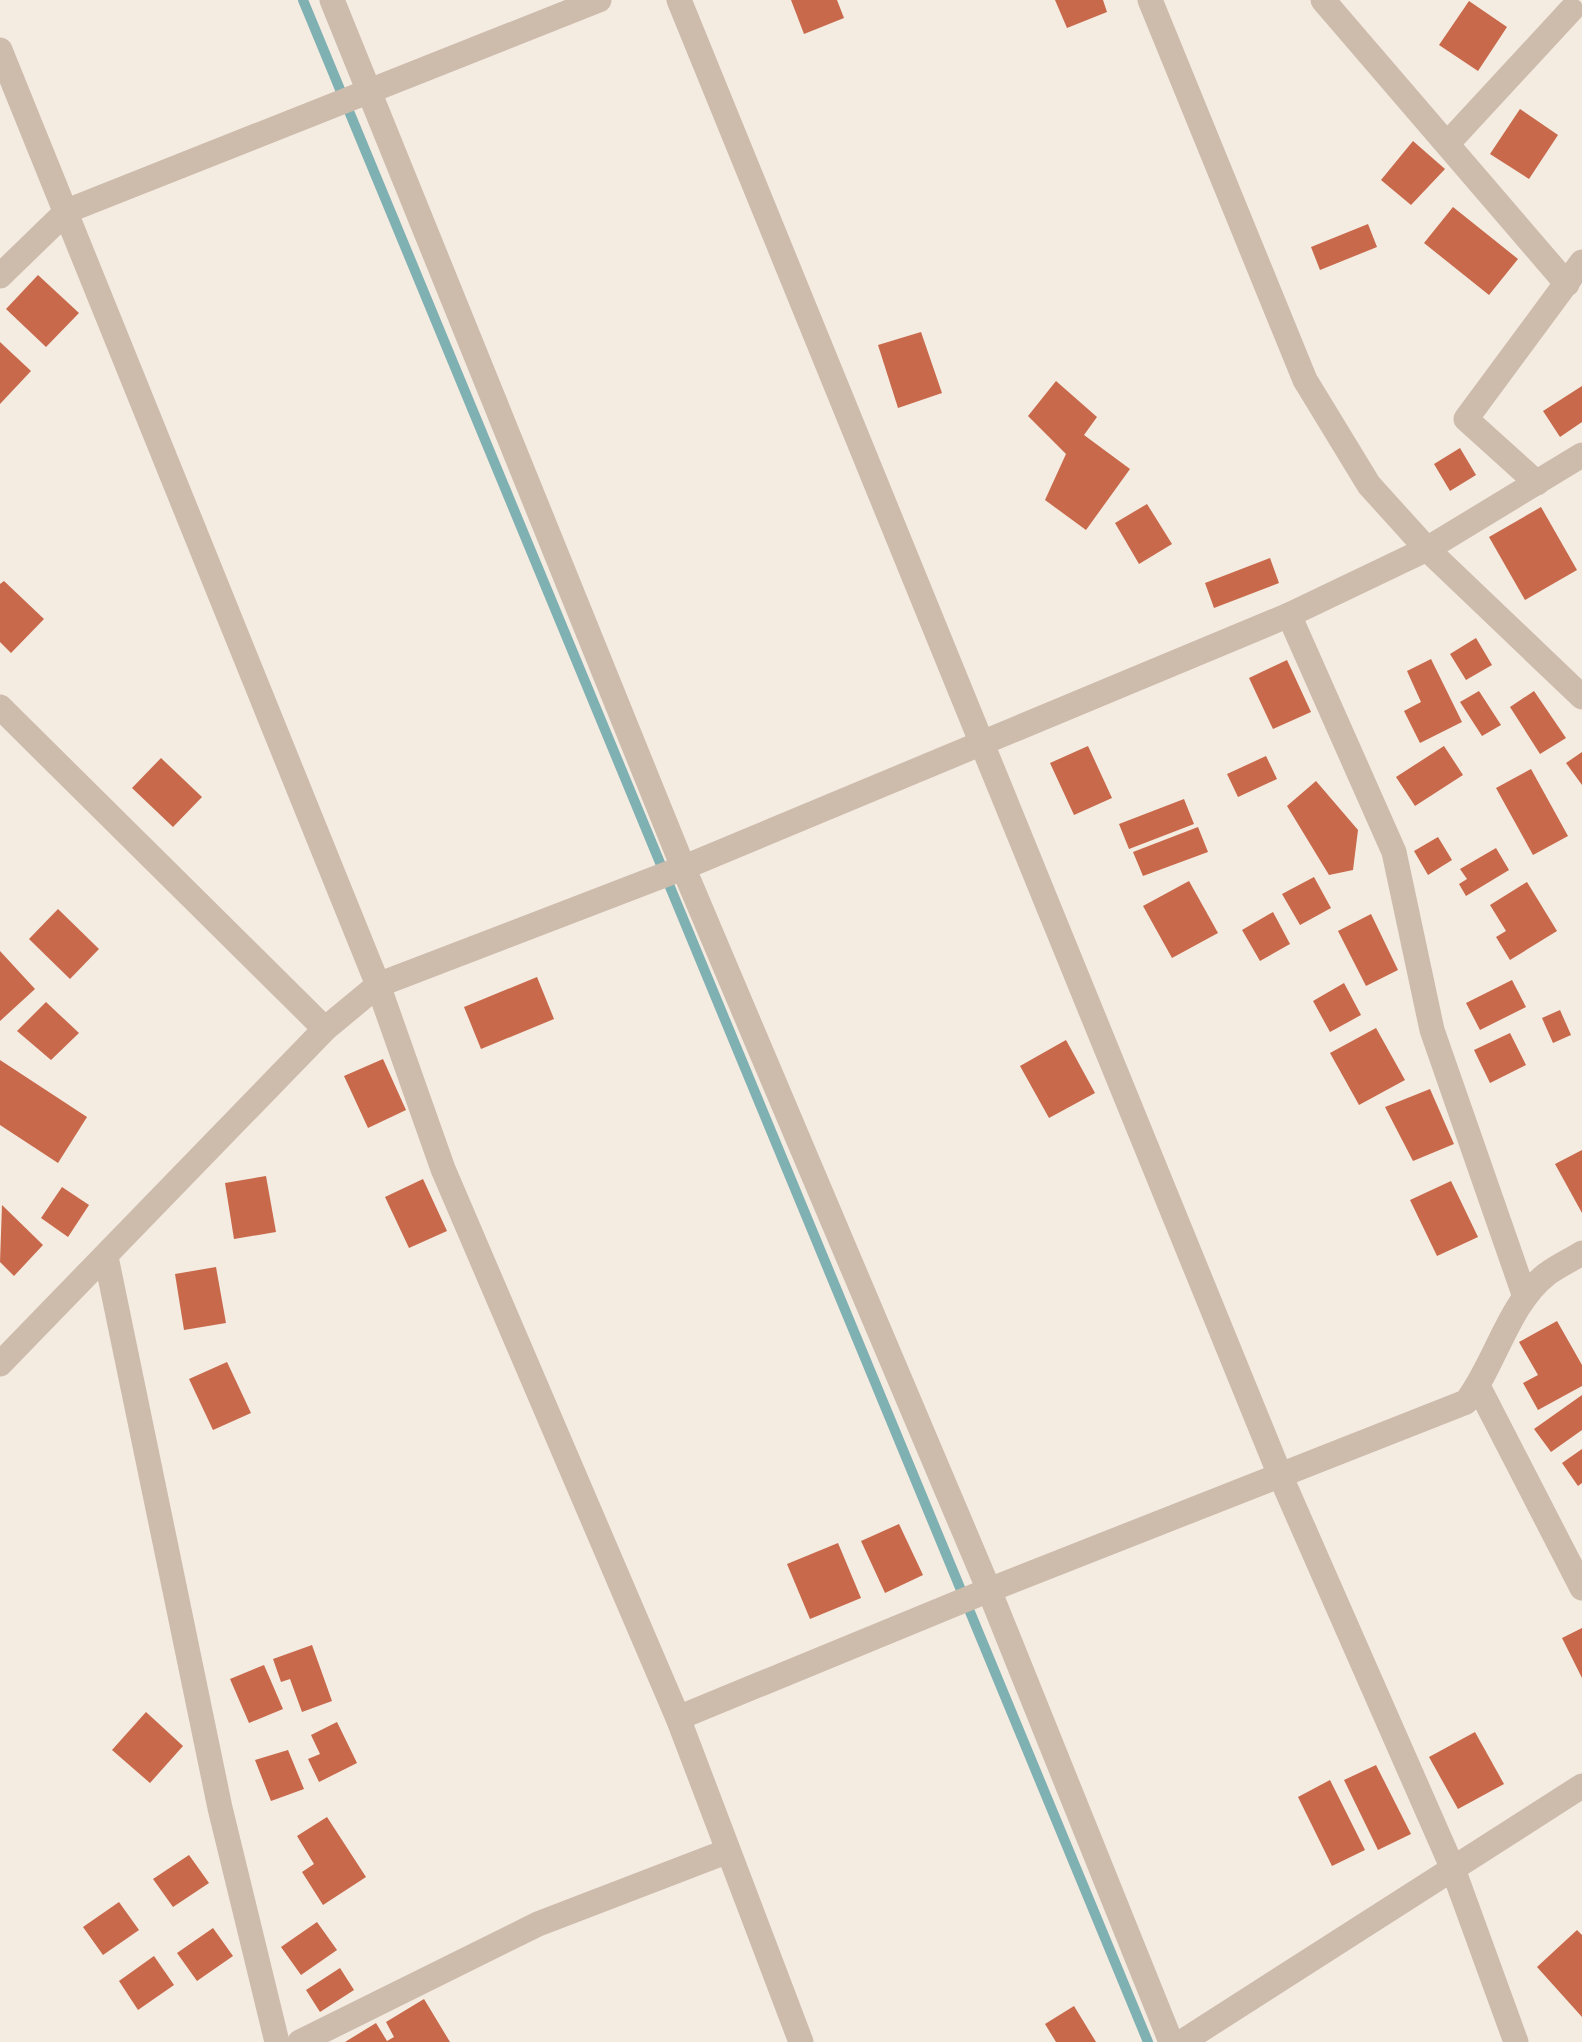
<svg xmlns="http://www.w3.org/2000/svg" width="1582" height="2042" viewBox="0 0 1582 2042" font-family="'Work Sans',sans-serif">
  <rect width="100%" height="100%" fill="#f4ebe1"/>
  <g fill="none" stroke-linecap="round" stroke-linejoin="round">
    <polyline stroke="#7fb0b2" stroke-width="10" points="303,0 1148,2042"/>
  </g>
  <g fill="#c8694b">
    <polygon points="791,0 837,0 844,18 804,34"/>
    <polygon points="1055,0 1103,0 1107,12 1067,28"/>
    <polygon points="1469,1 1507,27 1478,71 1439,45"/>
    <polygon points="1520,109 1558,135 1529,179 1490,154"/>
    <polygon points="1413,141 1445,169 1411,205 1381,180"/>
    <polygon points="1453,207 1518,259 1489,295 1424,243"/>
    <polygon points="1368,224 1377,247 1320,270 1311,247"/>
    <polygon points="38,275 79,313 46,347 6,309"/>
    <polygon points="921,332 942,393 898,408 878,345"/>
    <polygon points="0,342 31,371 0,404"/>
    <polygon points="1056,381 1097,417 1084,435 1130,469 1086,530 1045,500 1066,454 1028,416"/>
    <polygon points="1582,386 1582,422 1560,437 1543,411"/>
    <polygon points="1460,448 1476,475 1450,491 1434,464"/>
    <polygon points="1147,504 1172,544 1139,564 1115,523"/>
    <polygon points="1541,507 1577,570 1525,600 1489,537"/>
    <polygon points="1270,558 1279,583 1214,608 1205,583"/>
    <polygon points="4,581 44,619 11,653 0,642 0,584"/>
    <polygon points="1476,638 1492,665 1466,680 1450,654"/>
    <polygon points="1431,659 1462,722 1420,743 1404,711 1421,702 1407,671"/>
    <polygon points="1287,660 1311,712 1273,729 1249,678"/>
    <polygon points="1479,691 1501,725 1482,736 1460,702"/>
    <polygon points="1534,691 1566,738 1540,754 1510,707"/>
    <polygon points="1088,746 1112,798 1074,815 1050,763"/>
    <polygon points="1444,746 1463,775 1415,806 1396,777"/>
    <polygon points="1582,752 1582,785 1566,763"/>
    <polygon points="1266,756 1277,779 1238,797 1227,774"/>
    <polygon points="161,758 202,797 173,827 132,788"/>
    <polygon points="1531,769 1568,836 1533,855 1496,788"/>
    <polygon points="1316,781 1358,830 1353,870 1329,875 1287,806"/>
    <polygon points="1184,799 1194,824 1129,849 1119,824"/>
    <polygon points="1198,827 1208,852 1143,876 1133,852"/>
    <polygon points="1438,837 1452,860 1428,875 1414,851"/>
    <polygon points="1496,848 1509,870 1466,896 1459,884 1467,879 1460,869"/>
    <polygon points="1314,877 1331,908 1300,925 1282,894"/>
    <polygon points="1189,881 1218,933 1172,958 1143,906"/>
    <polygon points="1527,882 1557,931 1510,960 1496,937 1506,931 1490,905"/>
    <polygon points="58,909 99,949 70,979 29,939"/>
    <polygon points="1273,912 1290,944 1260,961 1242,930"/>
    <polygon points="1371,914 1398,970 1366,986 1338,931"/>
    <polygon points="0,951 35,989 0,1021"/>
    <polygon points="537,977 554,1019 481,1049 464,1007"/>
    <polygon points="1512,980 1526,1007 1480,1030 1466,1003"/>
    <polygon points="1344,983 1361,1015 1330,1032 1313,1001"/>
    <polygon points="46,1002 79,1033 51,1060 17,1031"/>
    <polygon points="1560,1010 1571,1035 1553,1043 1542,1018"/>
    <polygon points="1376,1028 1405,1080 1359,1105 1330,1053"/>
    <polygon points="1510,1033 1526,1065 1490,1083 1474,1050"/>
    <polygon points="1066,1040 1095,1093 1049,1118 1020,1066"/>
    <polygon points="383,1059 406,1110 368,1128 344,1076"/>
    <polygon points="0,1060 87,1117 58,1163 0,1125"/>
    <polygon points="1430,1089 1454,1144 1413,1161 1385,1107"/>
    <polygon points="1582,1150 1582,1213 1555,1164"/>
    <polygon points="266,1176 276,1232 234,1239 225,1183"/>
    <polygon points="423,1179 447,1231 409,1248 385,1197"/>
    <polygon points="1451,1181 1478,1237 1437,1256 1410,1200"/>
    <polygon points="62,1187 89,1205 68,1237 41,1218"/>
    <polygon points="2,1205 43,1245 14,1276 0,1262"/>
    <polygon points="216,1267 226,1323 184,1330 175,1274"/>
    <polygon points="1557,1321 1582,1365 1582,1386 1538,1410 1523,1383 1538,1375 1519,1342"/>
    <polygon points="227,1362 251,1413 213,1430 189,1379"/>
    <polygon points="1582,1395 1582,1430 1551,1452 1534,1429"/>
    <polygon points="1582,1449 1582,1483 1578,1486 1562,1463"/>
    <polygon points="899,1524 923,1575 885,1593 861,1541"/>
    <polygon points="838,1543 861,1598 810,1619 787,1564"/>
    <polygon points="1582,1628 1582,1678 1562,1638"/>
    <polygon points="312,1645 332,1701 302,1712 290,1679 281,1682 273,1659"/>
    <polygon points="264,1665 283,1709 249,1723 230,1679"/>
    <polygon points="146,1712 183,1746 150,1783 112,1750"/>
    <polygon points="337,1722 357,1763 319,1782 308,1759 320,1754 311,1735"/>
    <polygon points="1475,1732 1504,1784 1458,1809 1429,1757"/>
    <polygon points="288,1750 304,1789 271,1801 255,1760"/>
    <polygon points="1376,1765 1411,1834 1378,1850 1344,1780"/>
    <polygon points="1330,1780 1365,1850 1332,1866 1298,1797"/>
    <polygon points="327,1817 366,1877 323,1905 302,1872 314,1864 297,1836"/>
    <polygon points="189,1855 209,1883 173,1907 153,1879"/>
    <polygon points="119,1902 139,1930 103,1955 83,1927"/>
    <polygon points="317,1922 337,1950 301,1975 281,1947"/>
    <polygon points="213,1928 233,1956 197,1981 177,1953"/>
    <polygon points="1577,1930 1582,1935 1582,2017 1537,1967"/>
    <polygon points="154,1956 174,1985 138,2010 119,1981"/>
    <polygon points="340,1968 354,1990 320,2012 306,1990"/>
    <polygon points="424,1999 450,2042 345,2042 376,2023 387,2041 394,2037 386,2022"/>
    <polygon points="1074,2006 1096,2042 1056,2042 1045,2024"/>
  </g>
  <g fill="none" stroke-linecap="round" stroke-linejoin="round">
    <g stroke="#cdbbac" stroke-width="25">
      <polyline points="332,0 683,867 989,1590 1171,2042"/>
      <polyline points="679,0 1280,1475 1453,1869 1516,2042"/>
      <polyline points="1150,0 1305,380 1369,485 1427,549 1582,697"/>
      <polyline points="1323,0 1567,284"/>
      <polyline points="0,50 378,985 443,1169 678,1718 801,2042"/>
      <polyline points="1448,143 1571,10"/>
      <polyline points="0,276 67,211 599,0"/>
      <polyline points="1537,483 1466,419 1582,262"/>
      <polyline points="1289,615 1394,852 1432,1030 1525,1297"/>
      <polyline points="0,707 325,1029"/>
      <polyline points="106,1257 220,1808 277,2042"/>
      <polyline points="0,1364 325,1029 378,985 680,869 1289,615 1427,549 1582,455"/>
      <polyline points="1478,1386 1582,1588"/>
      <path d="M678 1718 989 1590 1466 1402C1496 1363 1508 1304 1547 1274 1558 1266 1571 1260 1582 1253"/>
      <polyline points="300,2042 538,1924 728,1851"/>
      <polyline points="1182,2042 1582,1786"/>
    </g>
  </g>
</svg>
